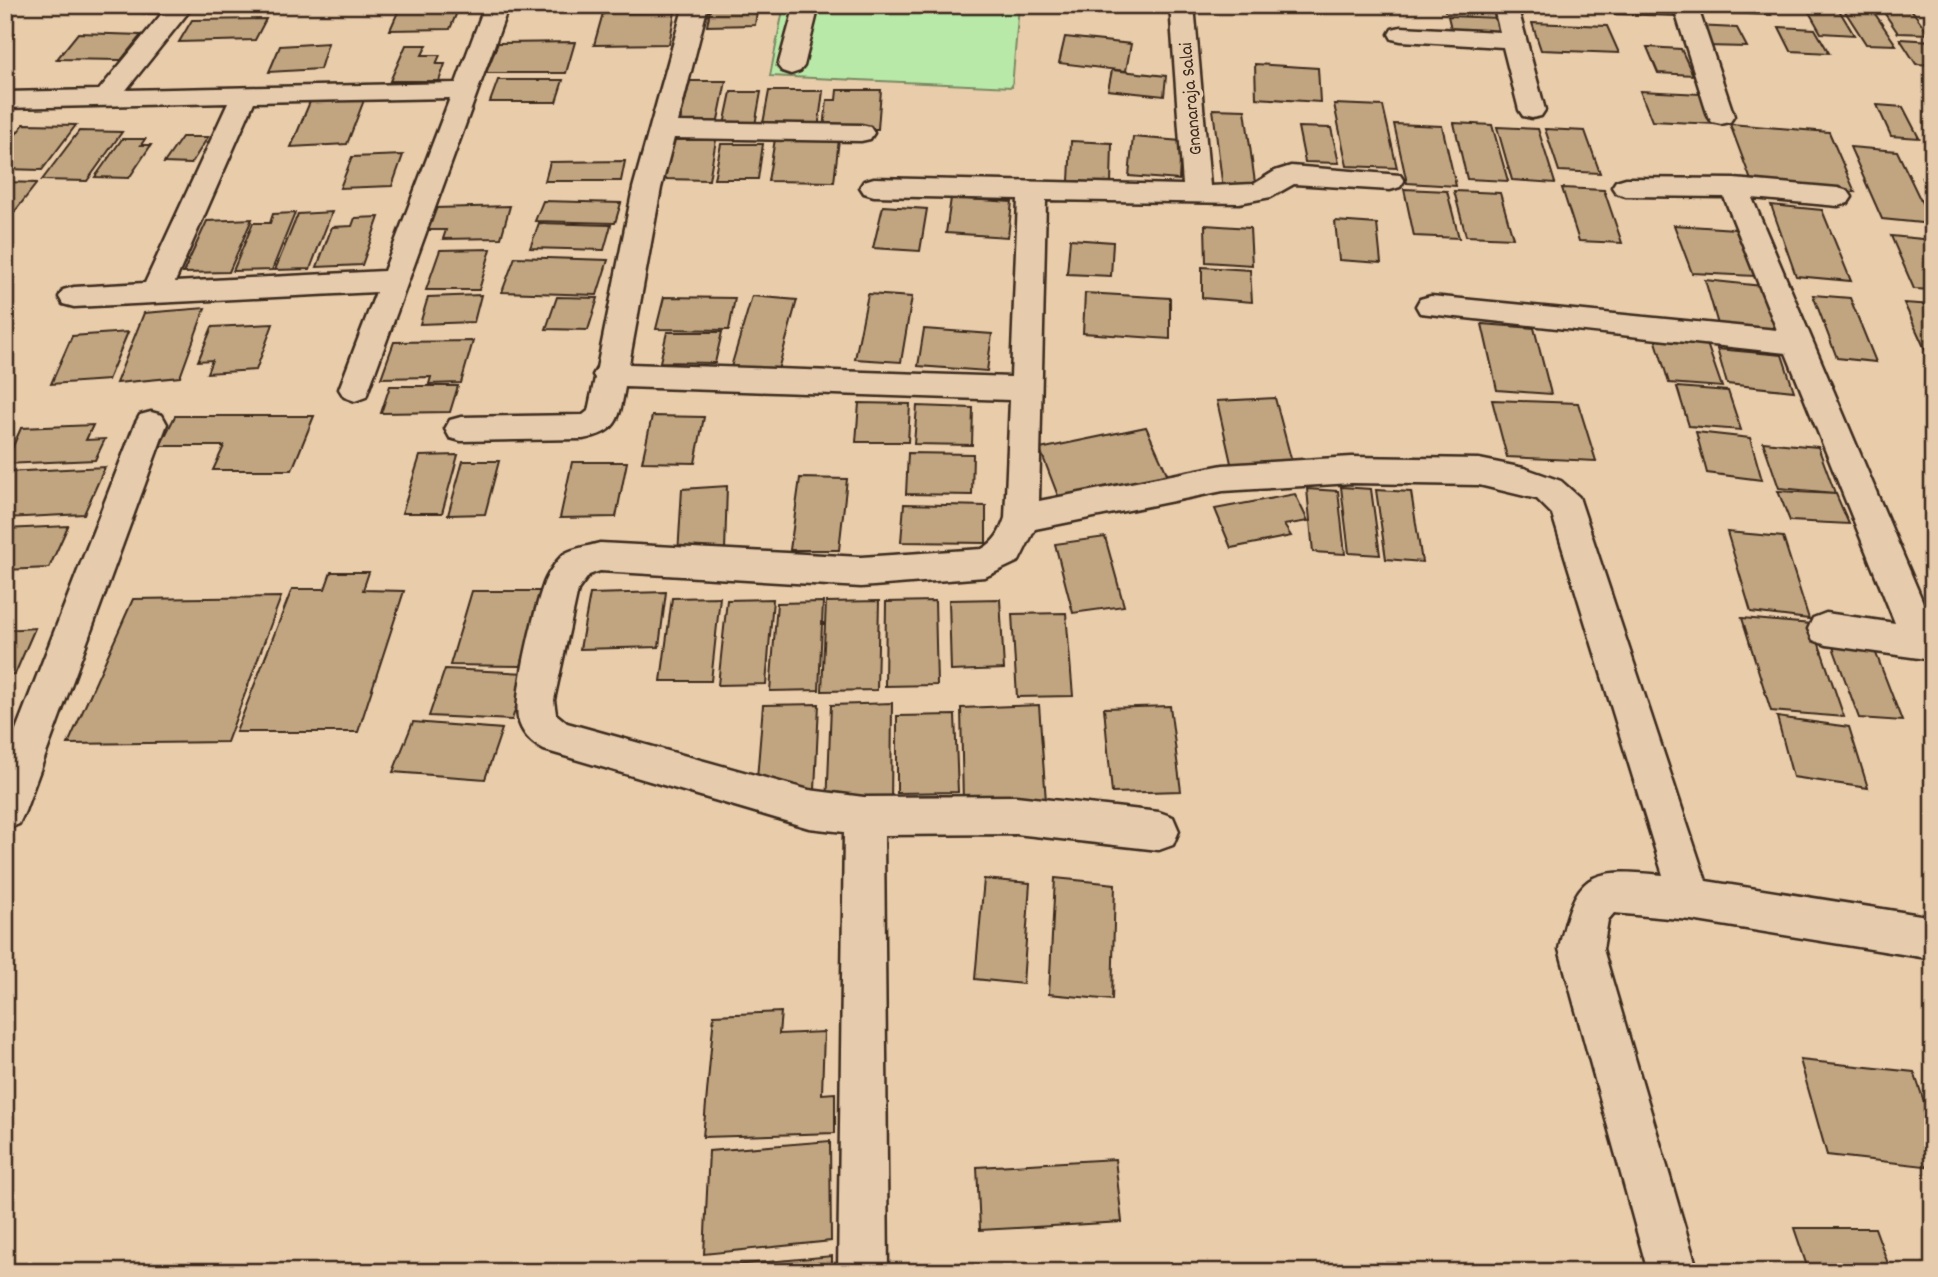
<svg xmlns="http://www.w3.org/2000/svg" width="1938" height="1277" viewBox="0 0 1938 1277" font-family="Dekko,sans-serif">
  <rect width="100%" height="100%" fill="#e9ccaa"/>
  <filter id="ink" filterUnits="userSpaceOnUse"><feTurbulence type="fractalNoise" baseFrequency=".0143" numOctaves="2"/><feDisplacementMap in="SourceGraphic" scale="14" xChannelSelector="R" yChannelSelector="G"/><feConvolveMatrix kernelMatrix="1 2 1 2 8 2 1 2 1" color-interpolation-filters="sRGB"/></filter>
  <g filter="url(#ink)">
    <polygon fill="#b9e9a8" stroke="#7a8a63" stroke-width="2" points="784,5 1019,5 1012,87 770,76"/>
    <g fill="#c1a580" stroke="#3b2a1e" stroke-width="2">
      <polygon points="103,5 168,5 161,14 98,11"/>
      <polygon points="401,5 460,5 450,29 390,30"/>
      <polygon points="711,5 758,5 755,25 707,26"/>
      <polygon points="1252,5 1318,5 1319,10 1252,8"/>
      <polygon points="1336,5 1364,5 1365,9 1337,9"/>
      <polygon points="1444,5 1491,5 1494,14 1445,11"/>
      <polygon points="1610,5 1669,5 1675,16 1614,14"/>
      <polygon points="1716,5 1765,5 1771,15 1721,13"/>
      <polygon points="1805,5 1836,5 1854,35 1821,33"/>
      <polygon points="1841,5 1869,5 1896,45 1866,44"/>
      <polygon points="1881,8 1911,9 1929,34 1898,33"/>
      <polygon points="675,12 669,44 594,45 603,13"/>
      <polygon points="1448,16 1500,18 1507,39 1453,37"/>
      <polygon points="266,19 255,40 179,42 192,20"/>
      <polygon points="1532,23 1607,26 1619,53 1541,50"/>
      <polygon points="1695,26 1737,28 1747,47 1705,46"/>
      <polygon points="1779,27 1815,29 1829,53 1791,51"/>
      <polygon points="78,33 141,35 121,60 57,59"/>
      <polygon points="1065,37 1131,44 1126,71 1059,63"/>
      <polygon points="1900,39 1933,41 1933,65 1916,64"/>
      <polygon points="575,42 566,73 486,73 498,43"/>
      <polygon points="328,43 320,69 269,72 280,46"/>
      <polygon points="406,45 427,45 422,55 440,55 436,64 445,64 439,81 390,81"/>
      <polygon points="1647,47 1681,49 1693,75 1658,73"/>
      <polygon points="1255,64 1318,68 1320,102 1256,98"/>
      <polygon points="1112,70 1166,76 1164,96 1108,90"/>
      <polygon points="498,80 563,80 556,102 490,102"/>
      <polygon points="690,81 726,81 717,125 679,125"/>
      <polygon points="837,90 881,90 878,129 824,129 827,100 836,100"/>
      <polygon points="769,91 823,91 818,129 762,129"/>
      <polygon points="1640,91 1702,94 1715,124 1652,121"/>
      <polygon points="731,92 761,92 755,125 724,125"/>
      <polygon points="366,95 347,144 291,147 312,97"/>
      <polygon points="1334,104 1383,106 1397,168 1347,166"/>
      <polygon points="1877,105 1903,107 1919,138 1891,136"/>
      <polygon points="1213,109 1245,110 1256,190 1223,189"/>
      <polygon points="1454,123 1492,125 1508,181 1467,179"/>
      <polygon points="24,124 76,125 42,170 5,169 5,148"/>
      <polygon points="1394,124 1442,126 1456,186 1407,183"/>
      <polygon points="1730,124 1829,132 1855,192 1752,183"/>
      <polygon points="1298,127 1331,128 1339,163 1305,162"/>
      <polygon points="1497,127 1538,129 1555,183 1512,180"/>
      <polygon points="1545,129 1585,131 1600,173 1559,171"/>
      <polygon points="79,131 122,132 87,181 42,180"/>
      <polygon points="182,137 208,137 191,164 164,163"/>
      <polygon points="1133,137 1181,141 1179,180 1129,176"/>
      <polygon points="122,139 145,139 141,145 151,145 129,178 95,177"/>
      <polygon points="775,139 839,139 834,182 768,181"/>
      <polygon points="673,140 716,140 709,180 664,179"/>
      <polygon points="1071,141 1112,143 1111,183 1069,181"/>
      <polygon points="721,144 763,144 758,179 714,179"/>
      <polygon points="1850,147 1897,151 1932,224 1882,219"/>
      <polygon points="403,155 392,186 340,188 352,157"/>
      <polygon points="625,161 621,181 545,181 550,162"/>
      <polygon points="1922,178 1933,179 1933,200"/>
      <polygon points="5,182 37,183 5,224"/>
      <polygon points="1562,188 1604,190 1622,243 1579,241"/>
      <polygon points="1404,189 1447,191 1459,238 1414,236"/>
      <polygon points="1454,191 1500,193 1513,238 1466,236"/>
      <polygon points="951,198 1012,202 1008,237 946,233"/>
      <polygon points="543,201 621,203 615,223 535,221"/>
      <polygon points="1771,205 1822,210 1851,281 1796,276"/>
      <polygon points="510,206 501,238 443,239 446,230 426,230 435,208"/>
      <polygon points="883,206 927,209 920,251 873,248"/>
      <polygon points="332,212 310,269 275,270 298,214"/>
      <polygon points="295,213 272,270 233,271 253,223 270,223 273,214"/>
      <polygon points="379,217 362,265 317,267 332,227 352,226 355,218"/>
      <polygon points="252,219 229,272 183,273 207,221"/>
      <polygon points="1335,221 1377,224 1381,263 1339,260"/>
      <polygon points="539,223 611,225 604,250 530,248"/>
      <polygon points="1205,225 1250,228 1252,265 1206,262"/>
      <polygon points="1674,225 1735,229 1755,276 1692,273"/>
      <polygon points="1891,236 1933,240 1933,290 1914,289"/>
      <polygon points="1070,239 1113,242 1111,276 1067,274"/>
      <polygon points="491,249 479,290 426,290 440,250"/>
      <polygon points="515,257 608,260 597,295 502,292"/>
      <polygon points="1202,267 1250,270 1252,302 1202,298"/>
      <polygon points="1705,280 1762,286 1780,335 1719,328"/>
      <polygon points="1085,293 1170,298 1170,339 1083,333"/>
      <polygon points="868,294 912,297 901,362 855,359"/>
      <polygon points="481,295 474,322 420,324 428,297"/>
      <polygon points="1813,295 1850,298 1876,362 1837,358"/>
      <polygon points="752,296 797,300 778,370 731,367"/>
      <polygon points="557,297 598,298 588,330 546,329"/>
      <polygon points="664,297 735,298 729,330 656,329"/>
      <polygon points="1904,303 1933,305 1933,367"/>
      <polygon points="205,308 180,377 116,383 144,313"/>
      <polygon points="273,324 256,370 207,373 212,360 198,361 212,327"/>
      <polygon points="1482,324 1534,328 1551,394 1497,390"/>
      <polygon points="924,329 992,334 987,371 918,366"/>
      <polygon points="128,332 108,380 51,384 72,336"/>
      <polygon points="667,332 722,332 715,363 660,362"/>
      <polygon points="1655,338 1706,341 1722,387 1669,383"/>
      <polygon points="473,341 461,383 429,384 431,377 381,378 394,342"/>
      <polygon points="1717,349 1782,355 1794,391 1727,384"/>
      <polygon points="390,386 458,386 450,412 381,413"/>
      <polygon points="1677,387 1728,391 1741,430 1689,426"/>
      <polygon points="1275,398 1294,470 1233,472 1217,401"/>
      <polygon points="1492,400 1578,403 1596,461 1507,457"/>
      <polygon points="859,403 910,404 908,442 856,442"/>
      <polygon points="917,406 973,408 972,445 914,444"/>
      <polygon points="175,416 314,416 292,470 213,470 224,446 160,446"/>
      <polygon points="652,416 704,417 695,463 642,462"/>
      <polygon points="93,425 86,440 105,439 95,460 5,464 21,428"/>
      <polygon points="1146,427 1169,478 1060,501 1040,449"/>
      <polygon points="1696,432 1750,438 1762,480 1707,473"/>
      <polygon points="1763,442 1818,447 1835,493 1779,488"/>
      <polygon points="908,453 973,454 972,495 906,494"/>
      <polygon points="458,455 442,513 402,513 420,456"/>
      <polygon points="463,461 499,461 485,514 448,515"/>
      <polygon points="572,462 627,462 616,517 560,518"/>
      <polygon points="105,467 84,514 5,518 5,472"/>
      <polygon points="800,478 847,479 839,550 790,550"/>
      <polygon points="727,486 725,551 678,555 682,489"/>
      <polygon points="1341,487 1371,489 1380,555 1349,553"/>
      <polygon points="1307,489 1338,491 1345,554 1313,552"/>
      <polygon points="1376,490 1411,492 1422,562 1386,559"/>
      <polygon points="1778,491 1836,494 1849,524 1790,521"/>
      <polygon points="1295,494 1308,521 1284,525 1291,536 1231,548 1215,509"/>
      <polygon points="904,504 986,506 986,543 901,542"/>
      <polygon points="68,526 49,568 5,570 5,529"/>
      <polygon points="1727,532 1783,537 1809,619 1751,612"/>
      <polygon points="1105,537 1124,606 1073,613 1055,544"/>
      <polygon points="331,572 369,572 363,590 404,591 358,732 236,732 292,589 325,589"/>
      <polygon points="472,591 541,591 521,666 450,665"/>
      <polygon points="666,592 659,647 580,649 590,594"/>
      <polygon points="281,597 227,742 68,744 133,599"/>
      <polygon points="720,597 711,681 661,681 672,598"/>
      <polygon points="773,599 766,684 718,685 727,600"/>
      <polygon points="1000,599 1004,669 951,671 949,600"/>
      <polygon points="879,601 877,690 822,691 826,602"/>
      <polygon points="935,601 937,685 885,686 886,602"/>
      <polygon points="823,602 819,690 770,691 777,603"/>
      <polygon points="1066,613 1073,696 1017,697 1012,614"/>
      <polygon points="1742,618 1812,624 1844,717 1771,711"/>
      <polygon points="35,628 15,674 5,675 5,630"/>
      <polygon points="1833,647 1875,651 1902,721 1859,718"/>
      <polygon points="445,669 526,673 512,720 429,716"/>
      <polygon points="892,703 891,805 827,807 831,705"/>
      <polygon points="819,704 815,790 756,791 763,705"/>
      <polygon points="1039,705 1046,801 963,803 961,708"/>
      <polygon points="1170,706 1181,791 1112,793 1104,708"/>
      <polygon points="955,715 958,792 897,793 897,716"/>
      <polygon points="1777,717 1849,727 1868,788 1793,777"/>
      <polygon points="413,722 502,729 485,779 393,772"/>
      <polygon points="1055,878 1115,884 1112,1000 1049,994"/>
      <polygon points="984,879 1030,883 1023,984 975,979"/>
      <polygon points="781,1012 779,1034 824,1032 822,1094 835,1093 835,1133 703,1137 714,1015"/>
      <polygon points="1800,1060 1914,1072 1933,1128 1933,1167 1827,1155"/>
      <polygon points="830,1141 831,1241 704,1254 709,1151"/>
      <polygon points="1115,1159 1122,1222 980,1230 977,1167"/>
      <polygon points="1794,1228 1875,1228 1891,1272 1809,1272"/>
      <polygon points="832,1256 832,1272 713,1272 713,1267"/>
      <polygon points="1121,1266 1121,1272 1026,1271"/>
    </g>
    <g fill="none" stroke-linecap="round" stroke-linejoin="round">
      <defs>
        <g id="minor">
          <path d="M169 5H194L126 90 456 83 485 5H509L366 397 355 401 344 397 339 389 376 292 74 307 63 304 59 297 63 290 74 287 145 283 228 103 5 108V92L99 90ZM450 98 384 271 175 282 254 102Z"/>
          <path d="M684 5H708L678 122 861 125 870 127 874 133 870 139 861 141 674 138 661 188 629 364 1011 377 1018 199 874 196 864 193 860 187 864 181 874 178 1183 185 1170 5H1194L1210 186 1254 184 1275 171 1291 166 1400 175 1404 181 1400 187 1390 190 1294 184 1271 197 1239 203 1046 200 1039 501 1223 465 1352 457 1479 459 1524 468 1561 481 1579 497 1706 881 1933 917V959L1691 920 1614 913 1608 920 1603 949 1698 1272H1648L1559 949C1576 874 1586 867 1663 875L1552 514 1537 499 1479 485 1352 483 1223 491 1035 529 1019 561 985 577 861 587 600 571 589 575 578 590 554 700 556 714 567 723 809 790 864 797 1016 796 1159 812 1173 817 1179 831 1173 845 1159 850 1016 834 884 835 888 1272H838L844 832 809 828 544 750C531 743 521 733 518 718 514 694 534 611 543 586 546 576 556 561 564 554 573 548 590 546 600 543L861 557 982 549C996 541 1000 532 1005 518L1010 400 625 387C619 420 618 432 583 439L461 441 450 438 445 429 450 420 461 417 583 415 588 411 595 378 593 375 597 368 633 188Z"/>
          <polygon points="795,5 819,5 804,66 800,71 791,74 782,71 778,66"/>
          <polygon points="1493,5 1517,5 1545,110 1541,116 1532,118 1523,116 1519,110 1503,47 1401,41 1392,39 1389,34 1392,29 1401,27 1500,32"/>
          <polygon points="1673,5 1697,5 1734,116 1730,122 1721,124 1712,122 1708,116"/>
          <polygon points="1626,178 1734,179 1838,188 1848,191 1852,197 1848,203 1838,206 1752,198 1933,626 1933,660 1826,645 1813,640 1808,629 1813,618 1826,613 1895,623 1786,353 1420,313 1416,306 1420,299 1431,296 1777,330 1724,197 1626,196 1616,193 1612,187 1616,181"/>
          <polygon points="151,412 162,415 167,424 25,811 19,824 5,830 5,758 135,424 140,415"/>
        </g>
      </defs>
      <use href="#minor" stroke="#3b2a1e" stroke-width="5"/>
      <use href="#minor" fill="#e6cbad" fill-rule="evenodd"/>
    </g>
  </g>
  <g text-anchor="middle" stroke-width="7" stroke-linejoin="round" paint-order="stroke">
    <g font-size="19" fill="#3b2a1e" stroke="#e6cbad">
      <text transform="translate(1189 99) rotate(-95)" y="7">Gnanaraja Salai</text>
    </g>
  </g>
  <rect width="1938" height="1277" fill="none" stroke="#e6cbad" stroke-width="28"/>
  <rect x="14" y="14" width="1910" height="1249" fill="none" stroke="#3b2a1e" stroke-width="2.5" filter="url(#ink)"/>
</svg>
